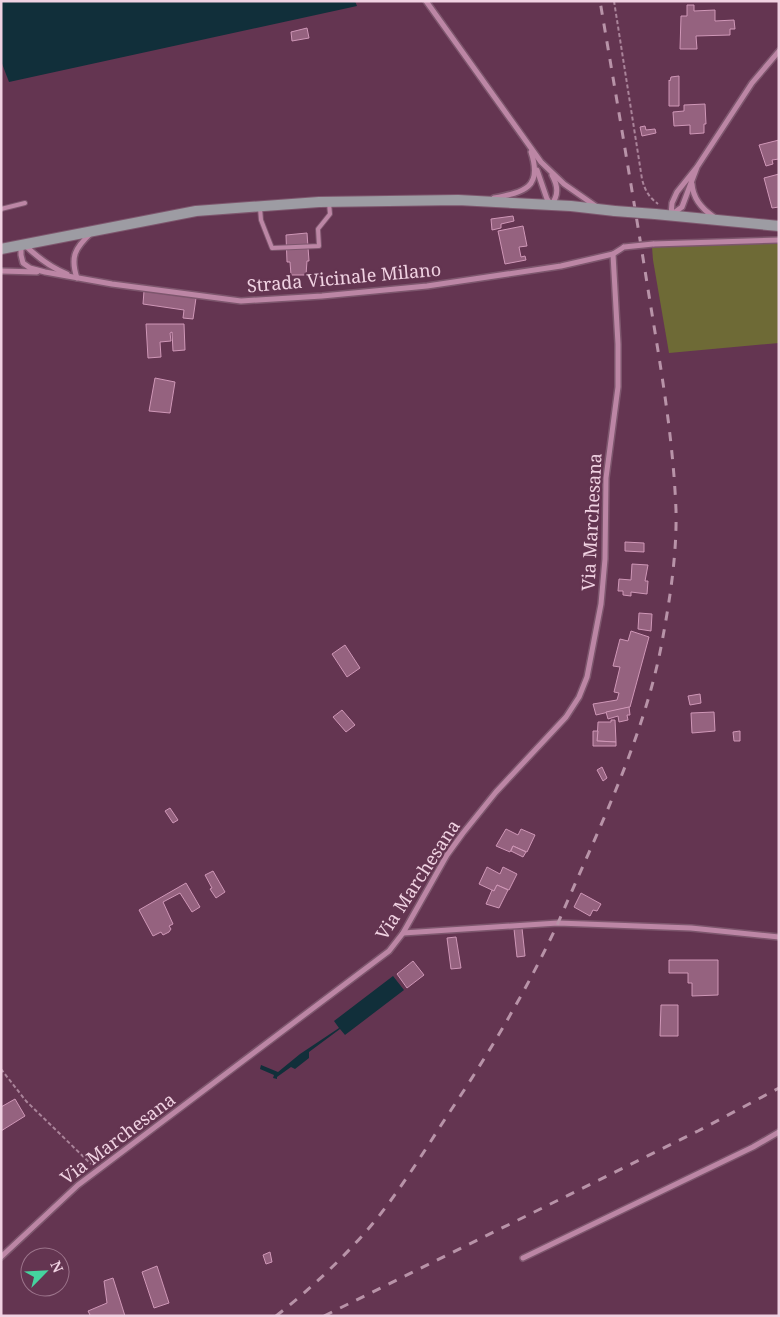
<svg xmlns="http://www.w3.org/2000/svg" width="780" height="1317" viewBox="0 0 780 1317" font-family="'Noto Serif',serif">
  <rect width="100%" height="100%" fill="#643551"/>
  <polygon fill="#6e6a36" points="779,243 779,343 669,353 653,260 652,247"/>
  <g fill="#112f3a">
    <polygon points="1,1 355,1 357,6 9,82 1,61"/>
    <polygon points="393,976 404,990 345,1035 340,1029 309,1052 309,1058 295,1069 291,1067 277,1077 277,1079 273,1078 274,1075 260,1069 261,1065 278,1072 300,1054 339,1028 334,1021"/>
  </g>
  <g fill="#95627f" stroke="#cf97b7">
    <polygon points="687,5 694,5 694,11 715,10 715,21 734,20 735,29 730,29 730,35 696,36 697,49 680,49 681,16 687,16"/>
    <polygon points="307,28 309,38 292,41 291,32"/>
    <polygon points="679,76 679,106 669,106 669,80 670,81 671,77"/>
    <polygon points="705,104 706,124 704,124 704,133 690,134 690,125 674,126 673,112 684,111 684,105"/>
    <polygon points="645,126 646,130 655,129 656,133 642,136 640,127"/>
    <polygon points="779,140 779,159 772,160 773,164 766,166 759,145"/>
    <polygon points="779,174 779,207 772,208 764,178"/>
    <polygon points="513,216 514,221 501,224 501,228 492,230 491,219"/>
    <polygon points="523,226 527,246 519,247 521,257 525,256 526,260 505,264 498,231"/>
    <polygon points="307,233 309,261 307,261 306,275 291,275 290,262 287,262 286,235"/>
    <polygon points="144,291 196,298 193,319 183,318 184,310 143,304"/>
    <polygon points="146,324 184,324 185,350 173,351 172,332 170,333 171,341 160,342 161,357 148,358"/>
    <polygon points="155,378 175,382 170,413 149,411"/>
    <polygon points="625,542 644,543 644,552 625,551"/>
    <polygon points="632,564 648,565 645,581 648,581 647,594 631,592 631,596 623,595 623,591 618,591 619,579 631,580"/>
    <polygon points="639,613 652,614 651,631 638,629"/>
    <polygon points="631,631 649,637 630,707 596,715 593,704 617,700 619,693 614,692 620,667 613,666 620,639 628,641"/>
    <polygon points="345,645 360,668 347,677 332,654"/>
    <polygon points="700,694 701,703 690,705 688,696"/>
    <polygon points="629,707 630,715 627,715 628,720 619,722 618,716 608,719 606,712"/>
    <polygon points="342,710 355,725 346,732 333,717"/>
    <polygon points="714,712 715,731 692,733 691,713"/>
    <polygon points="611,720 615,720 616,742 597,741 598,722 611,722"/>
    <polygon points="593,731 598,731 597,741 616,742 616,746 593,746"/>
    <polygon points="740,731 740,741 734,741 733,732"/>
    <polygon points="602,767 607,778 603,781 597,770"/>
    <polygon points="170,808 178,820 173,823 165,811"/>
    <polygon points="506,829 518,835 521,829 535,835 527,852 513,846 510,852 496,846"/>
    <polygon points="513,846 526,852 523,857 511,851"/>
    <polygon points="487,867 500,874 503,867 517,874 509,890 497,885 494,891 479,884"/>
    <polygon points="213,871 225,892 216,898 210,889 212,888 205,875"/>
    <polygon points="186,883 200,907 192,912 180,893 163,902 173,924 169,926 171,929 169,932 163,935 161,932 153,936 139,910"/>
    <polygon points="497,885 508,890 499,908 486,904 492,890 494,891"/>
    <polygon points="581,893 601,904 597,911 593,910 590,916 574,907"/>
    <polygon points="522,928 525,956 517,957 514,929"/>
    <polygon points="456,937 461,968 451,969 447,938"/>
    <polygon points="669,960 718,960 718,995 692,996 692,983 688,983 688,973 669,973"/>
    <polygon points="413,961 424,975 407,988 397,974"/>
    <polygon points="661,1005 678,1005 678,1036 660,1036"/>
    <polygon points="15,1099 25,1116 1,1131 1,1107"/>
    <polygon points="270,1252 272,1262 266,1264 263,1255"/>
    <polygon points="157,1266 169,1303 154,1308 142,1272"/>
    <polygon points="113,1278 125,1316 87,1316 90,1315 88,1311 107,1303 104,1281"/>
  </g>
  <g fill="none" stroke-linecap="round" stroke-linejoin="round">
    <defs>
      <g id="lane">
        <polyline points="260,208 261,220 272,248 319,246 318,229 330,214 329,203"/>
        <polyline points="1,209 25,203"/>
      </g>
      <g id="street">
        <polyline points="426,1 541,162 564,184 597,207"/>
        <polyline points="697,167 682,207 671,215 672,203 677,192 697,167 752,83 779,51"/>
        <path d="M537 170 547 199 551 205C559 195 558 186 552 175"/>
        <path d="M692 184C693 199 702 209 714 217"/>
        <path d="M494 198C524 192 543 188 531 152"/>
        <polyline points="653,244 779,240"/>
        <polyline points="21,245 21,255 23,263 30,268 45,272 112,284 241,301 322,296 427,286 561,266 613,254 624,247"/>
        <path d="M25 245C37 257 52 268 67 274"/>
        <polyline points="1,271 37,272"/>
        <path d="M77 278C70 257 75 248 91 233"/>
        <polyline points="403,933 558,923 691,928 779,937"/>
        <polyline points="1,1257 78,1185 389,951 403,933 447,855 463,833 496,792 566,717 579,697 587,677 601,604 605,559 606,478 618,387 618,344 613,254"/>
        <polyline points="523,1258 753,1147 779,1132"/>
      </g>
      <g id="secondary">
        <polyline points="655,214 779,226"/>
        <polyline points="1,249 196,211 319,202 458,200 571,206 615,211"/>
      </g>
    </defs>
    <use href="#lane" stroke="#7d566d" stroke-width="6"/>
    <use href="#street" stroke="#7d566d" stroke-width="8"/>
    <use href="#secondary" stroke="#7d566d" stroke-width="12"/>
    <g stroke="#aa849a" stroke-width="2" stroke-dasharray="4 2.5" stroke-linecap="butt">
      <path d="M614 1 642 179C645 191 649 197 658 204"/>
      <polyline points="1,1069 26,1101 92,1165"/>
    </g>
    <use href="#lane" stroke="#bc86a5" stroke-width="4"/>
    <use href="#street" stroke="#bc86a5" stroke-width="5"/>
    <use href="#secondary" stroke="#9d9ca3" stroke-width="10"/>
    <g stroke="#b893a8" stroke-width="3" stroke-dasharray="9 9" stroke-linecap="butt">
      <path d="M276 1316C312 1288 350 1252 379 1216 404 1184 425 1150 447 1116 488 1055 527 990 558 923 597 832 644 739 662 642 670 599 677 554 676 510 673 433 659 358 647 283 632 189 616 95 600 1"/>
      <polyline points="324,1316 698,1131 779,1088"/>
    </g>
    <defs>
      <polyline id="street-bridge" points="624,247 653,244"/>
      <polyline id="secondary-bridge" points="615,211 655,214"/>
    </defs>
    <use href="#street-bridge" stroke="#7d566d" stroke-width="8" stroke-linecap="butt"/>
    <use href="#secondary-bridge" stroke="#7d566d" stroke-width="12" stroke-linecap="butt"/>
    <use href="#street-bridge" stroke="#bc86a5" stroke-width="5"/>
    <use href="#secondary-bridge" stroke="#9d9ca3" stroke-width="10"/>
  </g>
  <g text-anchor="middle" stroke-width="4.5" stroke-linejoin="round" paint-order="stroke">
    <g font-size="18" fill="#f0d2e2" stroke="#643551">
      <text transform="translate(344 278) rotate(-5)" y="6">Strada Vicinale Milano</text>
      <text transform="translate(592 522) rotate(-87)" y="6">Via Marchesana</text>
      <text transform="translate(418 880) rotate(-57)" y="6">Via Marchesana</text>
      <text transform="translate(118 1139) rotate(-37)" y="6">Via Marchesana</text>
    </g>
  </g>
  <rect width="780" height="1317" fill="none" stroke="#f0d2e2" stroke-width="5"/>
  <g transform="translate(45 1272) rotate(66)"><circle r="24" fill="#643551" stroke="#9c748b"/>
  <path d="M0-4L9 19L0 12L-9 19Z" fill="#45d49f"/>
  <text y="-8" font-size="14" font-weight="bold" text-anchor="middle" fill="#f0d2e2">N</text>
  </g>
</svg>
